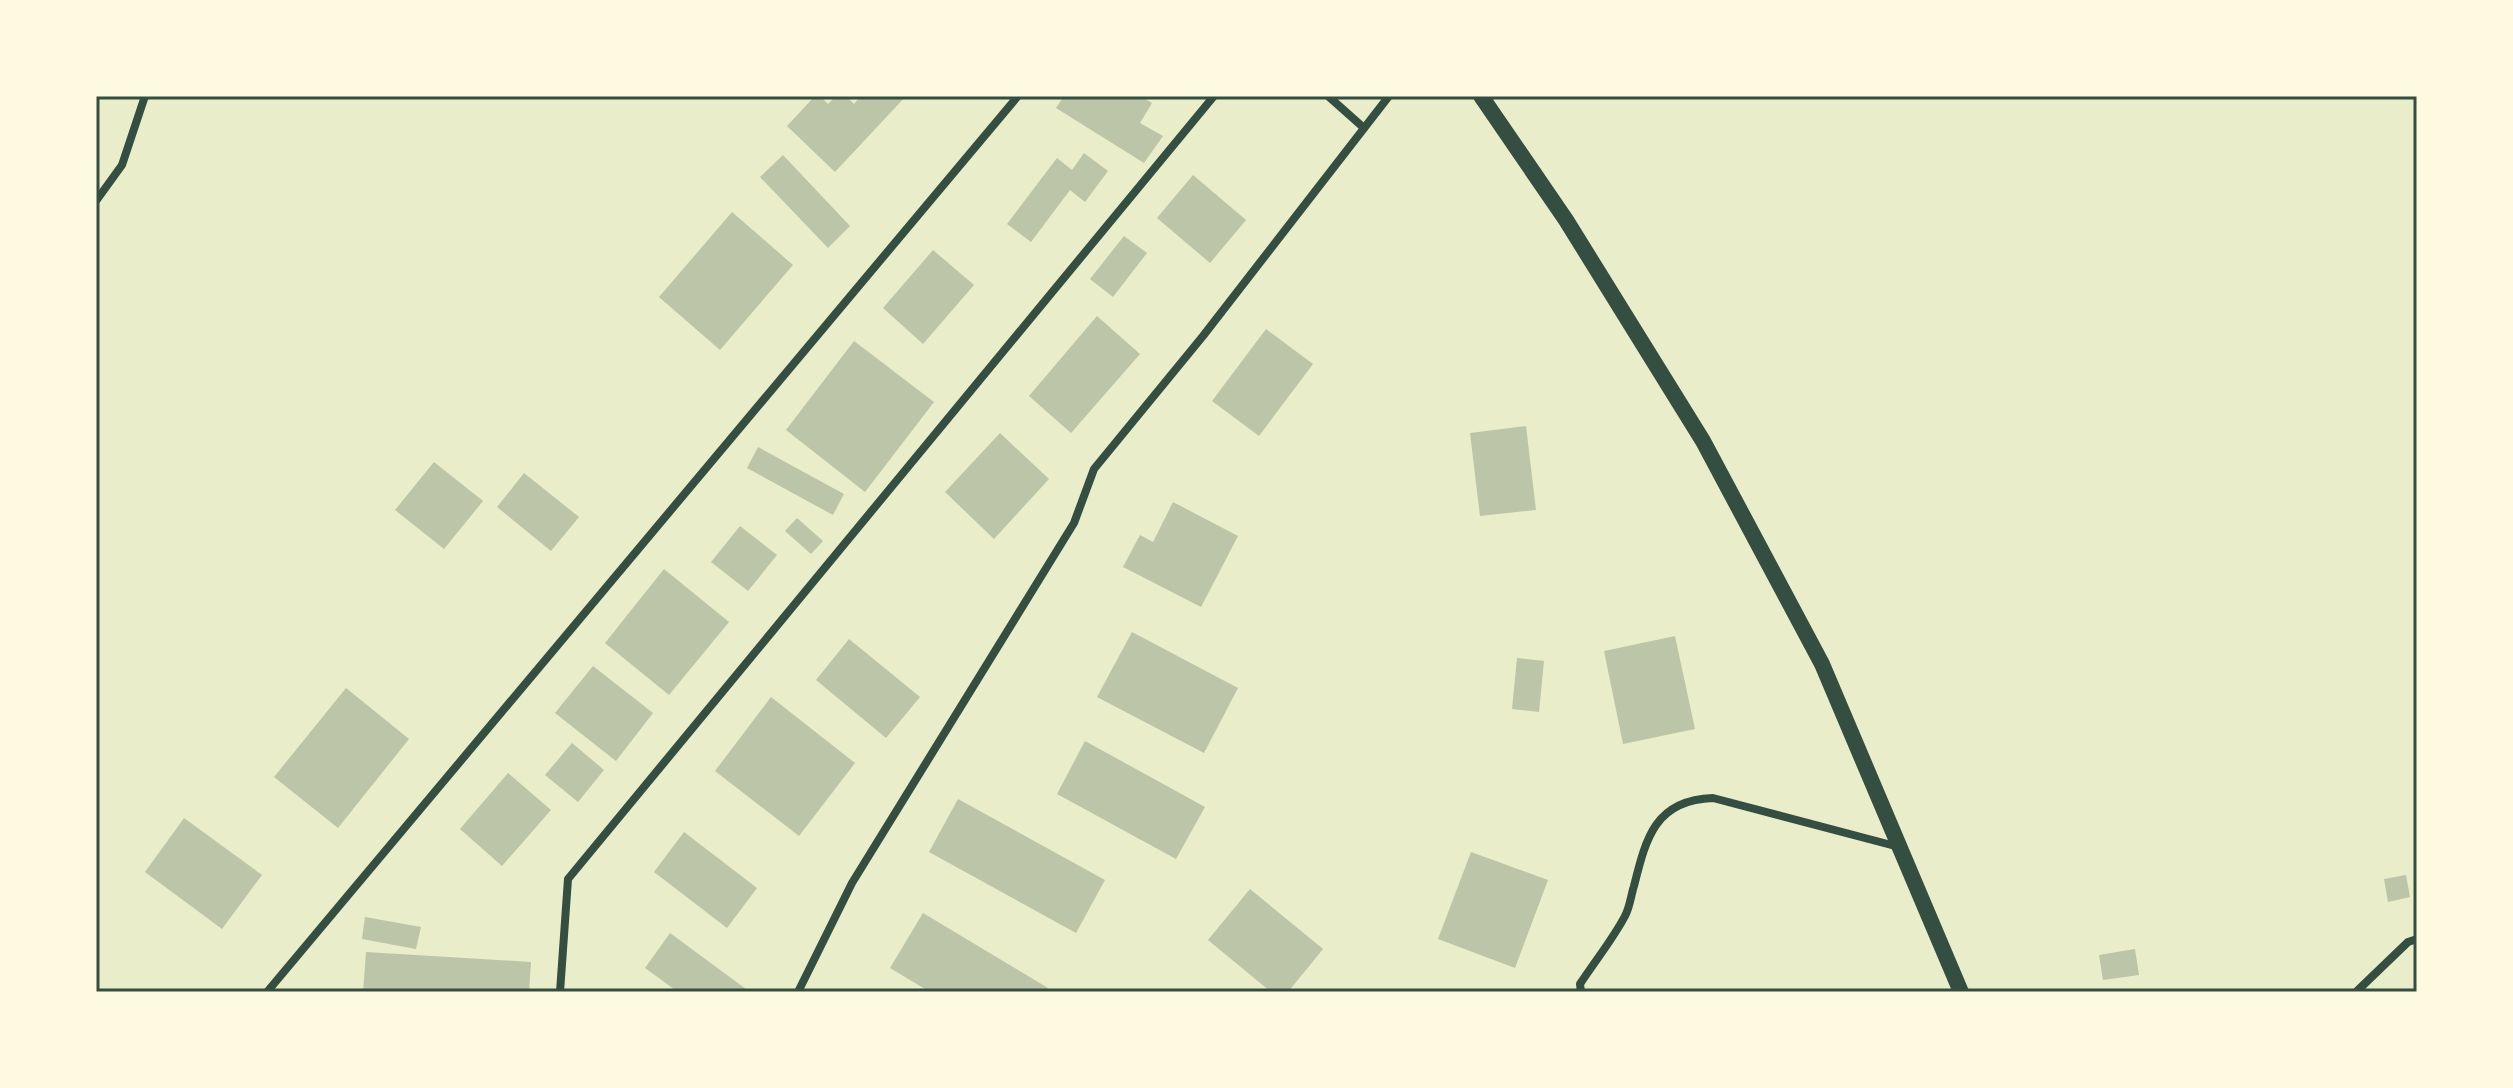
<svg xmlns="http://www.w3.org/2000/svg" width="2513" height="1088" viewBox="0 0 2513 1088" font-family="Montserrat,sans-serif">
  <rect width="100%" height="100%" fill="#e9edc9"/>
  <g fill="#bcc5a7">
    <polygon points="815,96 820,96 828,104 836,96 846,96 854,104 861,96 906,96 835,172 787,126"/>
    <polygon points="1064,96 1140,96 1152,103 1140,123 1163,136 1144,163 1056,108"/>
    <polygon points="1084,153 1108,171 1085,202 1070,190 1031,242 1007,224 1057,158 1072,170"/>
    <polygon points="783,155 850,226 828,248 760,177"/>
    <polygon points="1193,175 1246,220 1210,263 1157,218"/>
    <polygon points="732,212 793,265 720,350 659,297"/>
    <polygon points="1124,236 1147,253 1113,297 1090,279"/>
    <polygon points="933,250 974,285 923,344 883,308"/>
    <polygon points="1097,316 1140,354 1071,433 1029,396"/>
    <polygon points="1266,329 1313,364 1259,436 1212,401"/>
    <polygon points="854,341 934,402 865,492 786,430"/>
    <polygon points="1526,426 1536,510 1480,516 1470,433"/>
    <polygon points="1000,433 1049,479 994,539 945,492"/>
    <polygon points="758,447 844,494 833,515 747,468"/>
    <polygon points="434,462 483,501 444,549 395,510"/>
    <polygon points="524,473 579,517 551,551 497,507"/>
    <polygon points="1173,502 1238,536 1201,607 1123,567 1140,535 1153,542"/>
    <polygon points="797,518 823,541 811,554 785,531"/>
    <polygon points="740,526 777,555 748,591 711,562"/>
    <polygon points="664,569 729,622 669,695 605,643"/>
    <polygon points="1132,632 1238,688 1204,753 1097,697"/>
    <polygon points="1675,636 1695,729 1623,744 1604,651"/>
    <polygon points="849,639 920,697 886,738 816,680"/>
    <polygon points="1517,658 1544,661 1539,712 1512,709"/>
    <polygon points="593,666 653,713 616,761 555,713"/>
    <polygon points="346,688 409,739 338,828 274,777"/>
    <polygon points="771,697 855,763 799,836 715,771"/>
    <polygon points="1085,741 1205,807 1176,859 1057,794"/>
    <polygon points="572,743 604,770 578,802 545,775"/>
    <polygon points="508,773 551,810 502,866 460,829"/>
    <polygon points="958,799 1105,880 1076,933 929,852"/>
    <polygon points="184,818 262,875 222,929 145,872"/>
    <polygon points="684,832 757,888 727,928 654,872"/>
    <polygon points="1471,852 1548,880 1515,968 1438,939"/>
    <polygon points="2406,875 2410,897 2388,902 2384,879"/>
    <polygon points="1250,889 1323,949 1288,992 1271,992 1208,940"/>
    <polygon points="923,913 1048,988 1045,992 930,992 890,968"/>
    <polygon points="365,917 421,927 416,949 362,939"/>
    <polygon points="670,933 750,992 678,992 645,968"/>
    <polygon points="2135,949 2139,975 2103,980 2099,955"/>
    <polygon points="366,952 531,962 529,992 363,992"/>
  </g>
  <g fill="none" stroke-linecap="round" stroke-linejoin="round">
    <g stroke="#344e41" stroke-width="8">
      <polyline points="1328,96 1364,128"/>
      <polyline points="96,201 122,165 145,96"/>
      <polyline points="267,992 1018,96"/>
      <polyline points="560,992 568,879 1214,96"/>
      <polyline points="798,992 852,883 1074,523 1094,469 1203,336 1389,96"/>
      <path d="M1581 992 1580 984C1595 961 1613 939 1625 916 1630 907 1631 895 1634 886 1646 838 1655 800 1713 798L1899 847"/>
      <polyline points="2356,992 2408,942 2417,939"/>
    </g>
    <polyline stroke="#344e41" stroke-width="16" points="1481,96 1566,220 1703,441 1822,664 1961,992"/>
  </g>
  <rect width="2513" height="1088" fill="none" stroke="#fefae0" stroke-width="196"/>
  <rect x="98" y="98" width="2317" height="892" fill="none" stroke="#344e41" stroke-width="3"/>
</svg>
